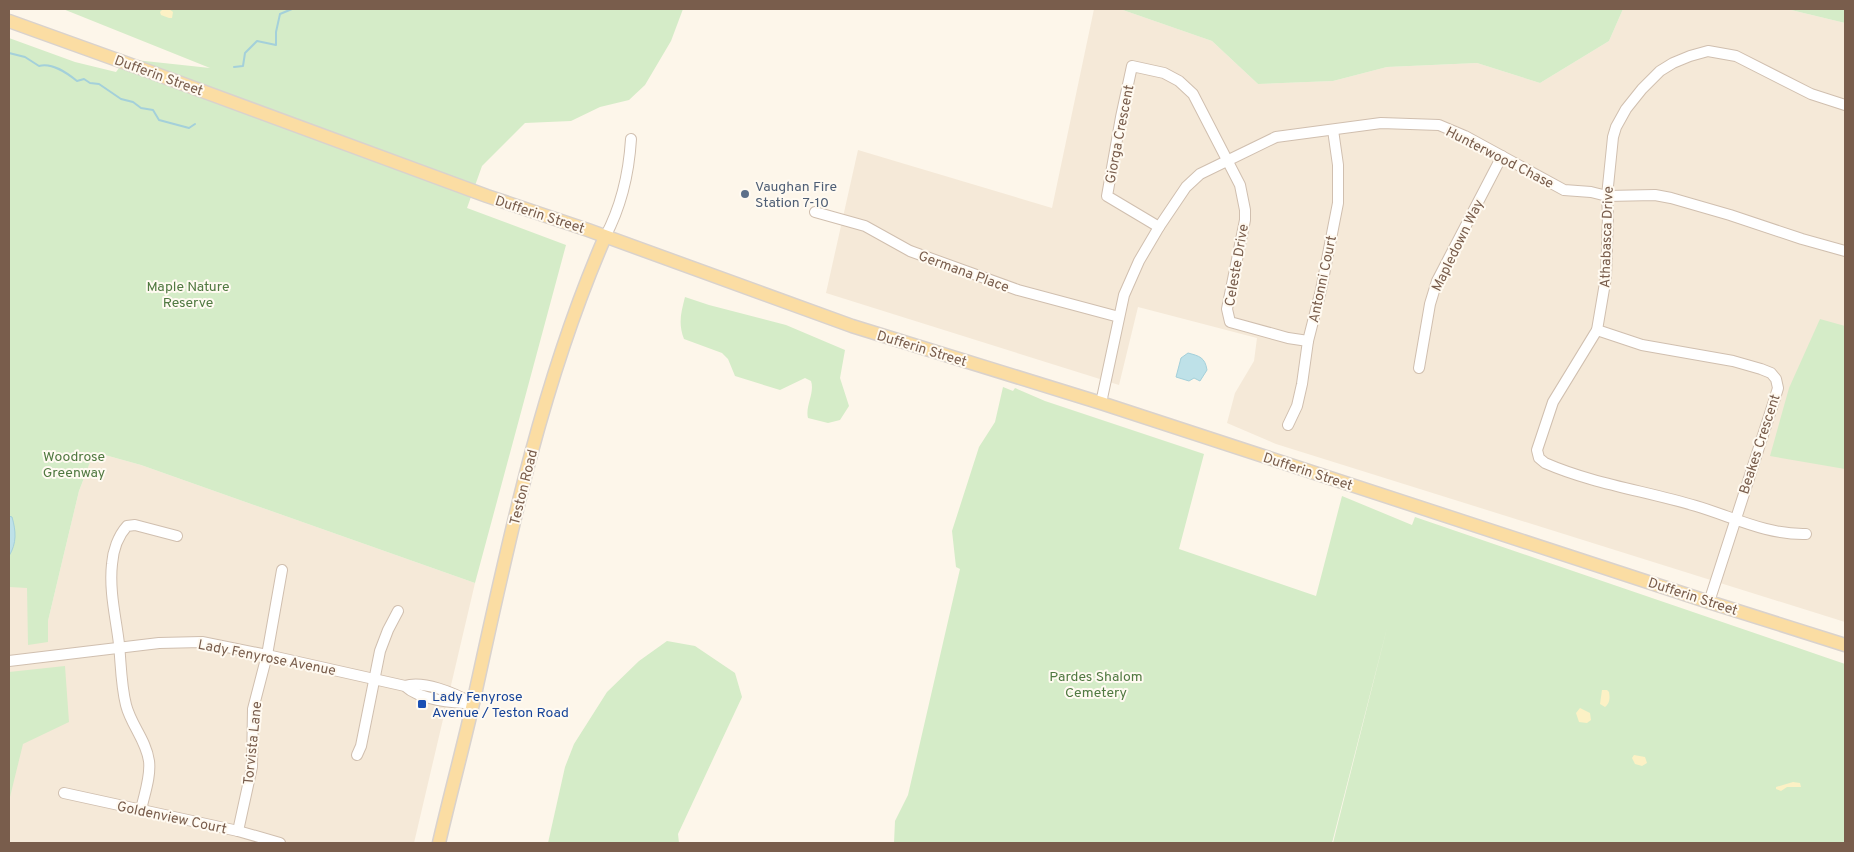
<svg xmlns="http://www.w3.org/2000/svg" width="1854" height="852" viewBox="0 0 1854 852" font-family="Overpass,sans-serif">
  <rect width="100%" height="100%" fill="#fdf6ea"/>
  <g fill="#f5e9d8">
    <polygon points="1094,9 1120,9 1212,41 1258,84 1333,81 1387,67 1477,63 1540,83 1609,41 1623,9 1787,9 1845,23 1845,622 1276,444 1227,423 1235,393 1254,361 1257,338 1138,307 1119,385 826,293 858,150 1052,208"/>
    <polygon points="94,452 141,465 475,583 414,843 9,843 9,587 27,587 48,642 48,621 62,562 79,491"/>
  </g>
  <g fill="#d5ecc8">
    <polygon points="63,9 683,9 671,41 645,85 629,100 600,107 571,121 525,123 482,166 467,208 566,245 475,583 141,465 94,452 79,491 62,562 48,621 48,642 28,645 27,588 9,587 9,38 75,62 116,72 126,59 210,68"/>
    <polygon points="1120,9 1623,9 1609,41 1540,83 1477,63 1387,67 1333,81 1258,84 1212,41"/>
    <polygon points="1787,9 1845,9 1845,23"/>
    <path d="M685 297 709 305 786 325 845 350 840 378 849 406 840 420 828 423 808 418C805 406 815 393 811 381L805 378 780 390 735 376 728 359 722 353 684 339C678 323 681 313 685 297Z"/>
    <polygon points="1820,319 1845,326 1845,469 1770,456 1789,388"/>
    <polygon points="1003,387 1013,391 1015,388 1045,401 1204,454 1179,549 1316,596 1342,496 1412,525 1415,517 1845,664 1845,843 1333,843 1388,624 1332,843 894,843 895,821 908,795 960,569 956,567 952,531 979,447 995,422"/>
    <polygon points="667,641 695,646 735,673 742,697 678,834 679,843 548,843 565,767 574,744 607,692 639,661"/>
    <polygon points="65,666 69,722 23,744 9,801 9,672"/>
  </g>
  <g fill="#fcf1c5">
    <polygon points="163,9 169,9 173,12 172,18 169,18 161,15 160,12"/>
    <path d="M1602 690H1607L1609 692C1610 698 1610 703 1605 707L1600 704Z"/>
    <polygon points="1580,708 1590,713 1591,720 1587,723 1579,722 1576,713"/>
    <polygon points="1634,755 1645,757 1647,763 1642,766 1635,764 1632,758"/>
    <polygon points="1793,782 1800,783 1801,787 1787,787 1781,791 1776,789 1776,787"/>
  </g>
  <g fill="#bee1e8" stroke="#a4d0da">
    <path d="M1188 353C1199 356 1205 357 1207 370L1200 381 1194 378 1189 381 1176 377 1181 358Z"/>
    <path d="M9 516 12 517C16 531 17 543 9 556Z"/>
  </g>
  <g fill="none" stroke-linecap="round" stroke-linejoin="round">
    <g stroke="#a4d0da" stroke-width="2">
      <path d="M9 53 25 57 39 66C52 62 67 73 77 81L84 79 90 83 99 84 121 99 133 102 141 108 153 110 159 120 189 128 195 124"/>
      <polyline points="234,67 243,66 245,53 257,41 276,45 276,32 280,14 292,9"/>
    </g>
    <defs>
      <g id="minor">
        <polyline points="815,212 865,226 910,251 1018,290 1119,317"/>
        <polyline points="1159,227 1107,196 1121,117 1132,66 1164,73 1179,81 1193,94 1240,185 1245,210 1245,220 1227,309 1230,322 1288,338 1308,341"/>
        <path d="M605 237C621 207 629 172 631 139"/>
        <polyline points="1597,330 1642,345 1733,361 1761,369 1771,373 1776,379 1778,388 1775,398 1709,602"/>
        <polyline points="1419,368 1430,304 1437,281 1502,156"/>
        <polyline points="1101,403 1124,295 1139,261 1159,227 1186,187 1200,174 1276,137 1381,123 1439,125 1465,136 1564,190 1591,192 1607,196 1655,195 1671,198 1730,215 1802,239 1845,251"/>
        <polyline points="1288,425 1297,406 1302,384 1308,341 1321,290 1338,203 1338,165 1333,130"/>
        <path d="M1806 534C1767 535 1733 517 1696 506 1646 491 1593 484 1545 463L1539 458 1537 450 1553 402 1597 330 1606 277 1608 216 1607 196 1613 137 1616 127 1626 109 1642 89 1660 71 1673 63 1690 56 1708 51 1736 56 1811 94 1845 105"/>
        <path d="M9 661 159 643 202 642 267 655 405 686C420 700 453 703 473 703"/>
        <path d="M405 686C423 680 454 693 470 702"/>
        <polyline points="357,755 361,746 380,651 388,630 398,611"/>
        <polyline points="64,793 238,831 280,843"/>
        <path d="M141 810C144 795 151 777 149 761 146 740 131 725 126 705 121 685 121 665 119 644 116 618 109 591 112 564 113 551 118 536 127 526L135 525 177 536"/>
        <polyline points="238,831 252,767 253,709 267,655 282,570"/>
      </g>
      <g id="major">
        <polyline points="9,21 148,71 487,196 588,230 852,326 1101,403 1709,602 1845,645"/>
        <path d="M439 843C450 795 463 748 474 699 508 543 541 384 605 237"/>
      </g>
    </defs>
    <use href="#minor" stroke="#d0bfaf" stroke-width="12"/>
    <use href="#major" stroke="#d9d2cd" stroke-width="15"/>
    <use href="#minor" stroke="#fff" stroke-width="10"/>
    <use href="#major" stroke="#fbdda3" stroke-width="12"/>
  </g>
  <circle fill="#5c6f8a" stroke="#fffaf1" stroke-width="2" cx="745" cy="194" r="5"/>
  <rect fill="#1a4fb4" stroke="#fffaf1" stroke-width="2" x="417" y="699" width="10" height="10" rx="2.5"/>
  <g text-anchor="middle" stroke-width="4" stroke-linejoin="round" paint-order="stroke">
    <g font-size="14" fill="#795d4c" stroke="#fffaf1">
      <text transform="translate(159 75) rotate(20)" y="5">Dufferin Street</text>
      <text transform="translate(1119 134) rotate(-79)" y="5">Giorga Crescent</text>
      <text transform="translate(1500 157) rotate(27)" y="5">Hunterwood Chase</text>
      <text transform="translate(540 214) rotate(18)" y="5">Dufferin Street</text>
      <text transform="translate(1606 237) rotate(-88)" y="5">Athabasca Drive</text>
      <text transform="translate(1457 245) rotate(-64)" y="5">Mapledown Way</text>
      <text transform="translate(1236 265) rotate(-80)" y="5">Celeste Drive</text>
      <text transform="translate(964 271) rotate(20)" y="5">Germana Place</text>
      <text transform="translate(1322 279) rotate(-78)" y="5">Antonni Court</text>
      <text transform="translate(922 348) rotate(17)" y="5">Dufferin Street</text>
      <text transform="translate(1759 444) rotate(-72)" y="5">Beakes Crescent</text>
      <text transform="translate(1308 471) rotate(18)" y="5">Dufferin Street</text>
      <text transform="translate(523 487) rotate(-76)" y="5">Teston Road</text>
      <text transform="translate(1693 596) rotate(18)" y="5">Dufferin Street</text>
      <text transform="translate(267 657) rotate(11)" y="5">Lady Fenyrose Avenue</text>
      <text transform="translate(252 743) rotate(-84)" y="5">Torvista Lane</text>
      <text transform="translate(172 817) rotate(12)" y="5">Goldenview Court</text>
    </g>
    <g font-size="14" fill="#4e5e75" stroke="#fffaf1" text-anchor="start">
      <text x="755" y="191">Vaughan Fire<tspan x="755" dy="16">Station 7-10</tspan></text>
    </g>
    <g font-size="14" fill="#507941" stroke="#fffaf1">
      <text x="188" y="291">Maple Nature<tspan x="188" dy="16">Reserve</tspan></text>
      <text x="74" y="461">Woodrose<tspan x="74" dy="16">Greenway</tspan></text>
      <text x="1096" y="681">Pardes Shalom<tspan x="1096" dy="16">Cemetery</tspan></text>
    </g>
    <g font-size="14" fill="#164399" stroke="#fffaf1" text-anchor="start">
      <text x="432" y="701">Lady Fenyrose<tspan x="432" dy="16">Avenue / Teston Road</tspan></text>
    </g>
  </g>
  <rect width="1854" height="852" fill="none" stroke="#795d4c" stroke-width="20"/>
</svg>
